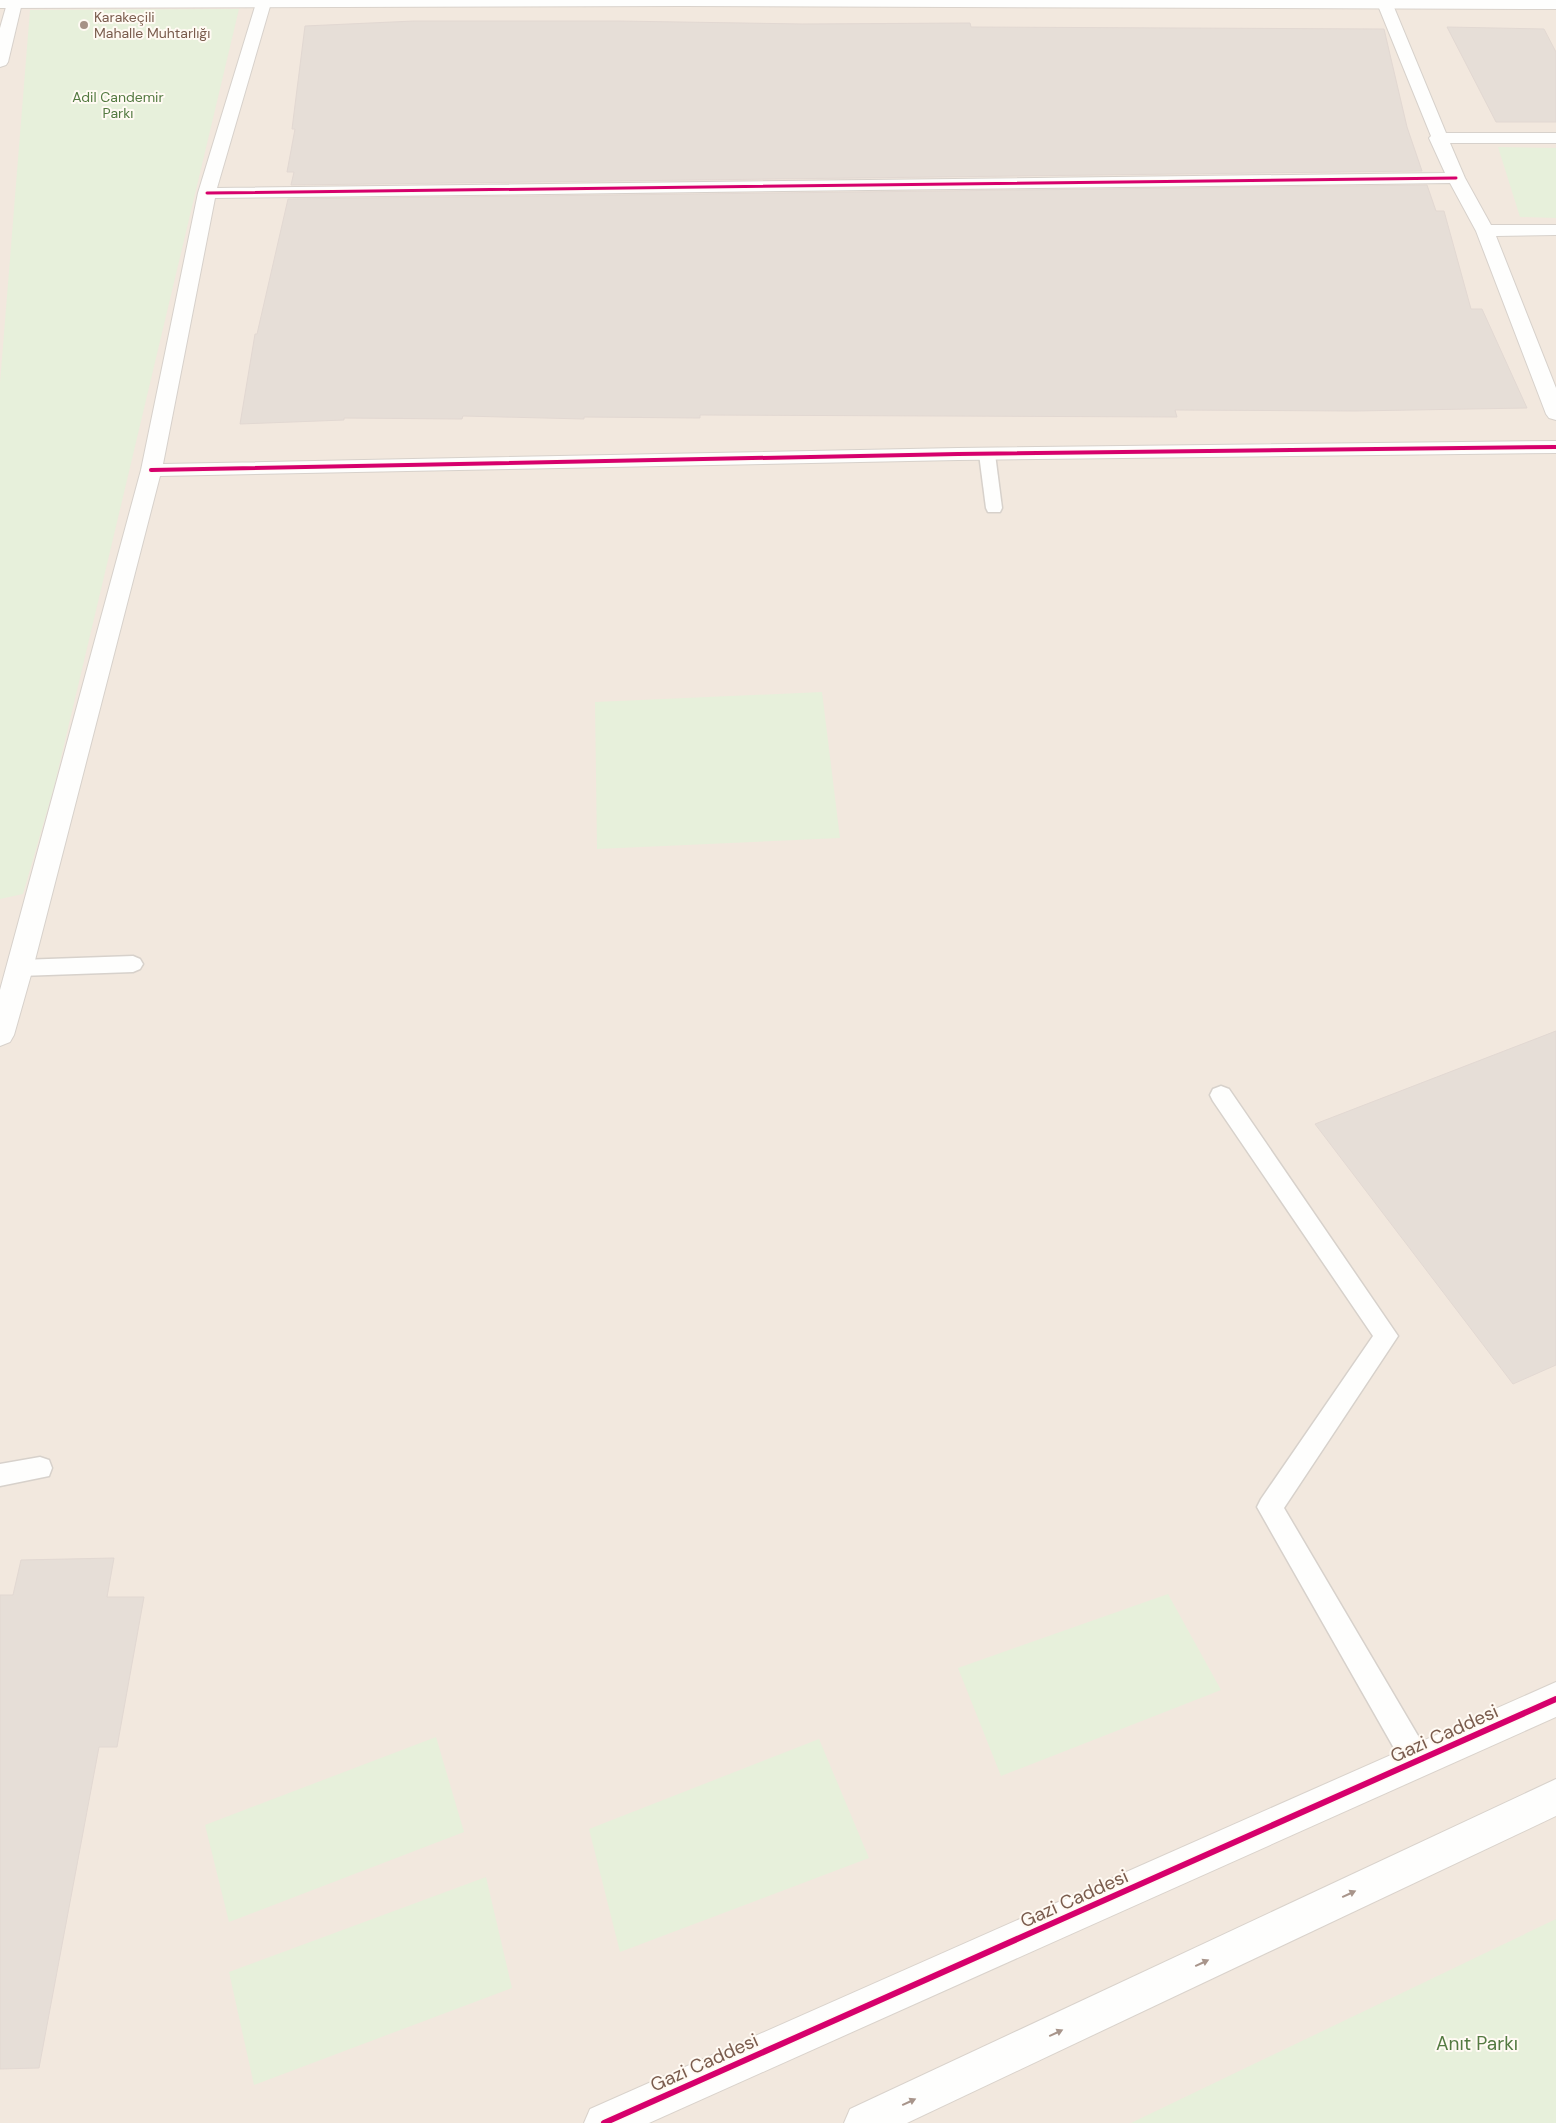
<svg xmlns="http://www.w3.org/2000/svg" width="1556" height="2123" viewBox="0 0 1556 2123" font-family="'DM Sans',sans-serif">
  <rect width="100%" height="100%" fill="#f9f5f0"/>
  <rect fill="#f2e8de" x="0" y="0" width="1556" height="2123"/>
  <g fill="#e7f0db">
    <polygon points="239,9 54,787 23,894 0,899 0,383 30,10"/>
    <polygon points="1498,147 1556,148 1556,218 1520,217"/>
    <polygon points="822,692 840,838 597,849 595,702"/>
    <polygon points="1168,1594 1221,1690 1001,1776 958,1668"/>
    <polygon points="436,1737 464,1832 229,1922 205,1825"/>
    <polygon points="819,1739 869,1858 620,1952 589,1829"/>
    <polygon points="486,1877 512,1988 254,2085 229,1972"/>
    <polygon points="1556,1919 1556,2123 1131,2123"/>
  </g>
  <g fill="#e6ded7" stroke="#e2d8d2">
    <polygon points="414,21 618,21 803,24 970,23 971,27 1384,29 1407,127 1422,171 291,185 294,172 287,172 295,129 292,129 305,26"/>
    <polygon points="1447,27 1544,29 1556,52 1556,122 1496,122"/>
    <polygon points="1427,185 1436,211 1444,211 1471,309 1482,309 1527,408 1355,411 1175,410 1177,417 700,415 700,418 584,417 584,419 463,416 462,419 344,418 344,420 240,424 255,334 257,334 288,199"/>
    <polygon points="1556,1031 1556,1365 1513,1384 1315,1124"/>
    <polygon points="114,1558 107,1597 144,1597 117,1747 99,1747 39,2068 0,2069 0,1595 13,1595 21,1560"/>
  </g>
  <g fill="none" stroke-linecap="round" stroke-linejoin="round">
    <defs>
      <g id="lane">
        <polygon points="987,449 993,451 995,454 1002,508 1000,512 988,512 986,508 979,454 981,451"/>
        <polygon points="133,956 140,959 143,964 140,969 133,972 20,976 13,973 10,968 13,963 20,960"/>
        <polygon points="1221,1086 1229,1089 1398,1336 1284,1508 1427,1751 1431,1761 1427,1771 1417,1775 1407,1771 1257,1507 1261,1499 1373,1336 1213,1101 1210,1095 1213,1089"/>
        <polygon points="40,1457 49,1460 52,1468 49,1476 0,1486 0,1464"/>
      </g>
      <g id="street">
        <polygon points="8,0 20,0 22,3 8,62 6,65 0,67 0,28"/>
        <polygon points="257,0 269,0 271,3 217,188 1445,173 1429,138 1431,136 1377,3 1379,0 1391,0 1446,133 1556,133 1556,143 1450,143 1465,178 1491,225 1556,225 1556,235 1496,236 1556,388 1556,420 1549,418 1546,414 1476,231 1450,183 215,198 163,464 958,448 1556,441 1556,453 958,460 160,476 33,968 14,1035 10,1042 0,1046 0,990 141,470 198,193"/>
      </g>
      <g id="secondary">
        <polygon points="0,0 1556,0 1556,9 682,6 0,8"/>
        <polygon points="1556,1682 1556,1717 649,2123 584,2123 590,2109"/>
        <polygon points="1556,1779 1556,1816 907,2123 844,2123 850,2109"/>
      </g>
    </defs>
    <use href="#lane" stroke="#d7d1cb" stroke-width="3"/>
    <use href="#street" stroke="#d7d1cb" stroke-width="2"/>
    <use href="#secondary" stroke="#d9d2cb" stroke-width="2"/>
    <use href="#lane" fill="#fefefd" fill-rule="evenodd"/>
    <use href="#street" fill="#fefefd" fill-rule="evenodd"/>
    <use href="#secondary" fill="#fefefd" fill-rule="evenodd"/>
    <defs>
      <polyline id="cycleway-far2" points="207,193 1456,178"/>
      <polyline id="cycleway-far1" points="151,470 958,454 1556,447"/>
      <polyline id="cycleway" points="604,2123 1556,1699"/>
    </defs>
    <use href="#cycleway-far2" stroke="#fffaf3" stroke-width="5"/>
    <use href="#cycleway-far1" stroke="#fffaf3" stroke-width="6"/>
    <use href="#cycleway" stroke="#fffaf3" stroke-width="9"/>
    <use href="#cycleway-far2" stroke="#d6006c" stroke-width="3"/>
    <use href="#cycleway-far1" stroke="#d6006c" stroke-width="4"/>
    <use href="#cycleway" stroke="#d6006c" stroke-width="6"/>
  </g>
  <defs><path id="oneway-solid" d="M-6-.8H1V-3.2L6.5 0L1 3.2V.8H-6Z" transform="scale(1.25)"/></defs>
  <g fill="#a8958b">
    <use href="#oneway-solid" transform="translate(1349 1894) rotate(-25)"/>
    <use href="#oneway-solid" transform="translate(1202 1963) rotate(-25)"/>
    <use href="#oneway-solid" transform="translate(1056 2033) rotate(-25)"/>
    <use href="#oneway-solid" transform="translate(909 2102) rotate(-25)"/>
  </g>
  <circle fill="#a69286" stroke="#fffaf3" stroke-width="2" cx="84" cy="25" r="5"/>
  <g text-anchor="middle" stroke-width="4" stroke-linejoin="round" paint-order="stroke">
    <g font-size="14" fill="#7a5c4d" stroke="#fffaf3" text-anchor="start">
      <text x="94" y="22">Karakeçili<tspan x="94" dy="16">Mahalle Muhtarlığı</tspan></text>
    </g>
    <g font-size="14" fill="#537a41" stroke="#fffaf3">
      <text x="118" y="102">Adil Candemir<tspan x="118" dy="16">Parkı</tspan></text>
    </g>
    <g font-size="19" fill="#7a5c4d" stroke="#fffaf3">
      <text transform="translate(1444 1733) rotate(-24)" y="7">Gazi Caddesi</text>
      <text transform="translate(1074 1898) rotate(-24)" y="7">Gazi Caddesi</text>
      <text transform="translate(704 2062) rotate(-24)" y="7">Gazi Caddesi</text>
    </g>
    <g font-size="19" fill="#537a41" stroke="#fffaf3">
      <text x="1477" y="2050">Anıt Parkı</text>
    </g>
  </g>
</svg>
